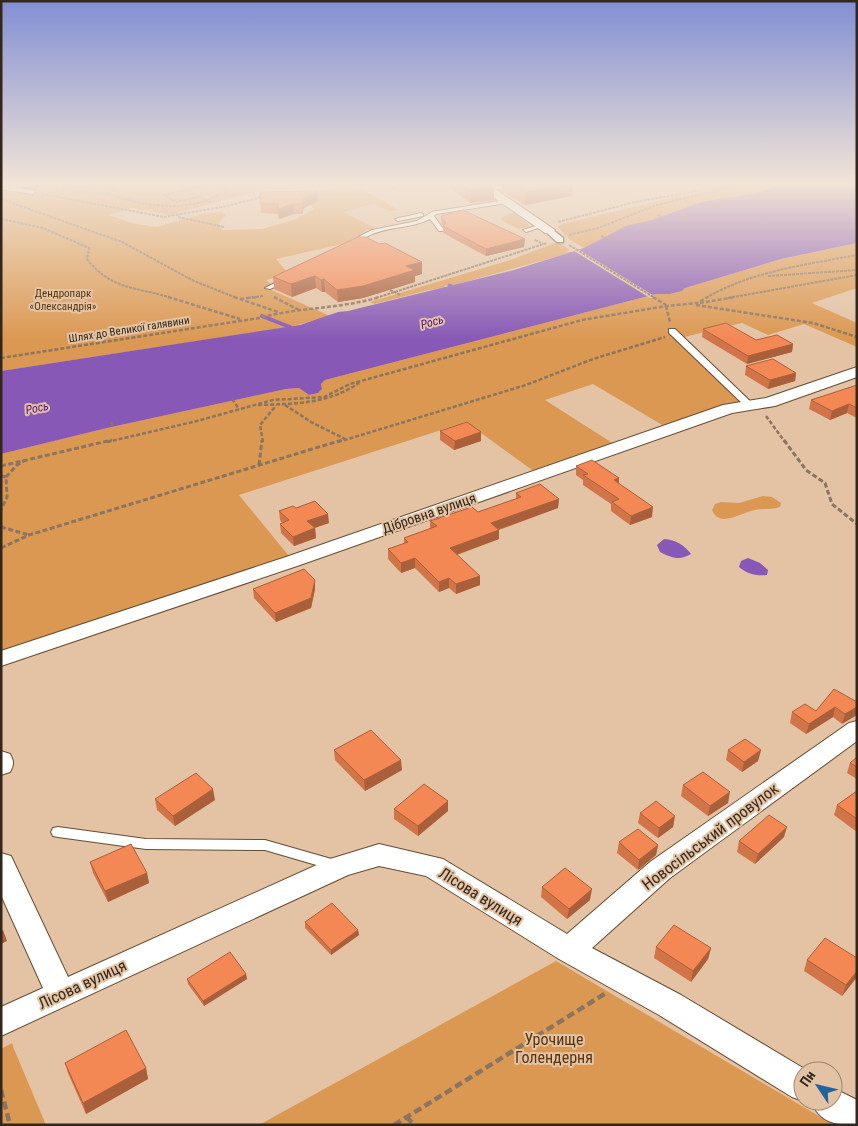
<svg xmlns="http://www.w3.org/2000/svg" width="858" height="1126" viewBox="0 0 858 1126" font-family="'Roboto Condensed',sans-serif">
  <rect width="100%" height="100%" fill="#e3c3a4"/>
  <g fill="#dfba95">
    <polygon points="570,182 723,182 625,194 601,194"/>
    <polygon points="374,204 389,211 407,209 423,217 375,228 342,212"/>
  </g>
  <g fill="#db9852">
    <path d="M49 182H325L326 186 262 190 170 215 133 208 108 215 136 224 157 227 205 213 222 212 226 215 219 223 222 230 262 229 296 219 314 209 309 203 313 192C325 190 344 184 356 188 371 193 385 201 398 210L389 211 374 204 343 212 375 228 365 231 351 242 276 259 289 274 266 280 271 284 267 288 330 316 290 327 1 371V189L32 195 38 192 31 189 36 185Z"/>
    <polygon points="753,182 787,182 761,192 734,196 584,248 569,239 558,227 562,224 675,197"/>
    <polygon points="514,212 529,225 527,227 519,229 502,221 501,218"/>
    <polygon points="558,242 570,250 565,252 573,252 454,285 452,284 444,286 446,287 429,290 374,304 370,302 513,259"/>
    <polygon points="857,243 857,288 812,303 857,323 857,347 804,324 768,335 742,323 680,338 749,405 669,429 593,384 545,400 614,444 535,472 466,422 239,495 293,561 1,659 1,454 107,428 286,389 299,388 309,395 318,393 322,389 321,384 325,380 656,294 670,294 682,291 685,288 781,259"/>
    <path d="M763 496 772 497 781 503 780 507C771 510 764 508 755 510 741 512 720 529 712 510L715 504 721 502 739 503Z"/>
    <polygon points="556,961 834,1125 259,1125"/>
    <polygon points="12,1043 14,1049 46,1125 1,1125 1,1049"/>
  </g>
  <g fill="#8758b6">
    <polygon points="784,182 857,182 857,243 781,259 685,288 682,291 670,294 656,294 325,380 321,384 322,389 318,393 309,395 299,388 286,389 107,428 1,454 1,371 300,325 338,312 348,311 514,270 584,248 626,226 652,220 702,202 761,192"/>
    <path d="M664 539C676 540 684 545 691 554 679 561 672 558 660 552L657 545Z"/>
    <path d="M748 558 760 563 768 570 767 575C756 576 747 574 739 567L741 561Z"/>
  </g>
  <polygon fill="#e3c3a4" points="576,248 656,297 650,298 571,249"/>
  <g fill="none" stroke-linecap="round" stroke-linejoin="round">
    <polyline stroke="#8758b6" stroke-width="3" points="449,285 452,286"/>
    <polyline stroke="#8758b6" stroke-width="4" points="262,316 290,327"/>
    <defs>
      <g id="service">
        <polygon points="392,182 398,182 393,187 390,185"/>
        <polygon points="484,184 515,187 518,189 515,191 482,187 482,185"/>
        <polygon points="1,185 32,190 35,192 32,194 1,189"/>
        <path d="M505 200 507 201V203L436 214 434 216 444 230 443 231H439L430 219C410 229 387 226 368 236 363 239 359 243 355 246L350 245 360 236 372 230 417 221 432 212Z"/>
        <polygon points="421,213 423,214 423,216 398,221 395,219"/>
        <polygon points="539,225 544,226 526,232 523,230"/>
        <polygon points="285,278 287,279 287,281 270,289 265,288"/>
        <polygon points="669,329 675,329 752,403 752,407 746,407 669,333"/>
        <polygon points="58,827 146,839 265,840 342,862 344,866 342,870 337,871 265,850 146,849 58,837 53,836 51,832 53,828"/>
      </g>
      <polygon id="pedestrian" points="549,227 563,238 563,242 557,242 546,232 546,228"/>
      <g id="minor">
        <polygon points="11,182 45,182 40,185 1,190 1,184"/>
        <polygon points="468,182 488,184 555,230 553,233 545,233 480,188"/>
        <polygon points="857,367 857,377 775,406 732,413 300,565 1,666 1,651 286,557 723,405 766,398"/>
        <polygon points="857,721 857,741 670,878 592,948 681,995 808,1071 803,1071 803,1101 792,1097 659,1015 559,959 426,876 379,866 348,875 1,1036 1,1007 43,988 1,895 1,853 11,856 68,977 330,859 379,844 443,859 567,934 650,862 849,723"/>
        <path d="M1 751 10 754C14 761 14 765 10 772L1 775Z"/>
        <path d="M833 1088 857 1100V1125C835 1125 820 1123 811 1101H833Z"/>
      </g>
    </defs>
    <use href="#service" stroke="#674c31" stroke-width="2"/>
    <use href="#pedestrian" stroke="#674c31" stroke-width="3"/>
    <use href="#minor" stroke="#674c31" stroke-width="2"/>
    <g stroke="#8b7560" stroke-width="2" stroke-dasharray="3 1" stroke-linecap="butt">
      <path d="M121 182 110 188 109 194C149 208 202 216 235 182"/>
      <polyline points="232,186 302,184"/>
      <polyline points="62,190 109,194"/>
      <polyline points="187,190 215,182"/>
      <polyline points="183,191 182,189 187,182"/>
      <polyline points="42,194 164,217 227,206 262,197"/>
      <polyline points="198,197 176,202 164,195 186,190 212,203"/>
      <polyline points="1,199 122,242 194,281 237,298"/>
      <polyline points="658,215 666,219"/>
      <polyline points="178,217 224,227"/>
      <path d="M1 219 43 228 89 248 87 259C111 290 137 287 172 298"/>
      <polyline points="558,222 635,202 738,184"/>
      <polyline points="569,235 598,228 657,205 751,182"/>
      <polyline points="601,236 610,239"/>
      <polyline points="535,240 543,244"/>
      <polyline points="569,245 655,298"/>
      <polyline points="768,276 857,270"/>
      <polyline points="390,290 401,295"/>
      <polyline points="274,297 276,298"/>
      <polyline points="248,298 263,296"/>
      <polyline points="376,298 547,243"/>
      <path d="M706 298C749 272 808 264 857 255"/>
      <polyline points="728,298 857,275"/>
    </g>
    <g stroke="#8b7560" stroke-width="2.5" stroke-dasharray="4 2" stroke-linecap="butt">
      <polyline points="168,297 240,319"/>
      <polyline points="234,297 278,312"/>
      <polyline points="274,297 299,310"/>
      <polyline points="653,297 666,305"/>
      <polyline points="240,299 257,297"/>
      <polyline points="700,303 735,297"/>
      <polyline points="696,305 813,323 857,337"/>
      <polyline points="666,306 670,322"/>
      <path d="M1 358 259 318C299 307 340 309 380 297"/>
      <polyline points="232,399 239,409"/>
      <path d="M258 405C294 404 328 404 359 383"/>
      <polyline points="285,405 311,422 345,439"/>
      <polyline points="766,416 785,442"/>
      <polyline points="111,422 113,427"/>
      <polyline points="107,442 197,421 273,400 324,397 350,384 582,320 666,306 697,303 708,297"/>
      <polyline points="263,442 260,425 274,408 273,405"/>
      <polyline points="338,442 526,385 593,359 665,337"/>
    </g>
    <g stroke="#8b7560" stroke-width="3" stroke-dasharray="5 2.5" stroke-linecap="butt">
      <polyline points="784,440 806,470 825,483 832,504 857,524"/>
      <polyline points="259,465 262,440"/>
      <polyline points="1,466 112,440"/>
      <polyline points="1,476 6,477 7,497 1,510"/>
      <polyline points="6,477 17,465 24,461"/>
      <polyline points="1,527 29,535"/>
      <polyline points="1,548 29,535 342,440"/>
    </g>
    <g stroke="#8b7560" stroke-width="4.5" stroke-dasharray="8 4" stroke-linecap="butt">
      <polyline points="1,1090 10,1125"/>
      <polyline points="406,1117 415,1125"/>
      <polyline points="394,1125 606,993"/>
    </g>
    <use href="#service" fill="#fff" fill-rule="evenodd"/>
    <use href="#pedestrian" fill="#fff" fill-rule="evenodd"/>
    <use href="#minor" fill="#fff" fill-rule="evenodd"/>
  </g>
  <g fill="#d17548">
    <rect x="399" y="182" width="39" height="1"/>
    <polygon points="450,182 486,182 494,187 494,200 470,203 450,188"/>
    <polygon points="492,182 571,182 572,196 525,205 501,191 502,183"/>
    <polygon points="318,201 304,208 302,214 294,214 279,219 278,214 261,213 260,203"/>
    <polygon points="441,216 525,239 524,247 486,256 443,233 443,226 441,223"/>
    <polygon points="422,274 415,276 415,282 363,298 338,302 325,292 322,292 316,288 292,297 274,289 273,277"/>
    <polygon points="703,329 756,340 793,344 792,352 747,364 702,337"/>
    <polygon points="746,366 796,373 795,381 768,389 745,375"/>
    <polygon points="857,385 857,418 847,413 830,420 809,409 811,400"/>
    <polygon points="440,431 481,432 481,441 454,450 440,440"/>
    <polygon points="576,466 619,478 619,483 652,517 630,525 611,511 611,504 583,485 583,480 576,475"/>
    <polygon points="516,493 559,499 558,508 499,530 499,539 457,555 480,585 456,594 449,588 439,592 415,568 401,573 388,559 388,549 404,544 404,538 430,529 430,521 478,512 516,499"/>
    <polygon points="296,508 329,523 315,528 316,538 294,546 281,533 280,524 282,523 280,520 279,511"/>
    <polygon points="253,589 315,589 311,608 276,622 254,598"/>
    <polygon points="857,702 842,724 833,717 806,734 790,723 792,712 816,711"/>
    <polygon points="334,750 402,770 365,791 335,760"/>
    <polygon points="728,750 761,750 758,761 742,772 726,760"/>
    <polygon points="857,757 857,779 847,773 850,763"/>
    <polygon points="683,785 728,803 708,816 681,796"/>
    <polygon points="857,791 857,832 834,815 837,805"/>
    <polygon points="155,799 215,800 175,826 157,810"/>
    <polygon points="448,801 448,811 418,836 394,819 394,809"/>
    <polygon points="640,813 675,816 673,827 658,838 638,823"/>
    <polygon points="784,837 755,864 737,852 739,841"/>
    <polygon points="619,842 658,845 656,855 638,870 617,853"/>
    <polygon points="90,862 147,873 149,883 108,902 93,873"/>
    <polygon points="542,887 590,900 567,919 541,897"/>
    <polygon points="305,922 358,930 359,935 331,955 305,928"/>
    <polygon points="656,947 711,948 708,959 691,982 654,958"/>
    <polygon points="857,958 857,977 842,996 804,971 807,960"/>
    <polygon points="246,974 247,979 204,1006 188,984 187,979"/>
    <polygon points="65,1063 146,1068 148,1079 86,1114 68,1073"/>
  </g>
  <g fill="#aa5f3b">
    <polygon points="573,184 572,196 525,205 526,192"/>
    <polygon points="494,187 494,200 470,203 470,190"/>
    <polygon points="318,191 318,201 304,208 302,214 302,204 304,198"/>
    <polygon points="293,204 294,214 279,219 278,209"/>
    <polygon points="525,239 524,247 486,256 486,249"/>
    <polygon points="422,262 422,274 415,276 415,282 363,298 338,302 337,290 406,266"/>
    <polygon points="315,276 316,288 292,297 291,284"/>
    <polygon points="324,279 325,292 322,292 321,280"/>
    <polygon points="793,344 792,352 747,364 748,356"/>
    <polygon points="796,373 795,381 768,389 770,380"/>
    <polygon points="849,404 847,413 830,420 832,411"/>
    <polygon points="481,432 481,441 454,450 455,441"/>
    <polygon points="619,478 618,487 614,480"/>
    <polygon points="559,499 558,508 491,532 491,523"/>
    <polygon points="653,507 652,517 630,525 631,516"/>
    <polygon points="328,514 329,523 308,530 307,521"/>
    <polygon points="315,528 316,538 294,546 293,537"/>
    <polygon points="499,530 499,539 450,557 450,548"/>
    <polygon points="415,558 415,568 401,573 401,563"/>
    <polygon points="480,576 480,585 456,594 456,584"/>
    <polygon points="449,578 449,588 439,592 439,582"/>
    <polygon points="315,580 315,589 311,608 276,622 275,613"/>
    <polygon points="835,707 833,717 806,734 809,724"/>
    <polygon points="857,707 857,715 842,724 845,714"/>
    <polygon points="761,750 758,761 742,772 744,762"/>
    <polygon points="401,760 402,770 365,791 364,780"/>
    <polygon points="213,789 215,800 175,826 173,816"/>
    <polygon points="730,792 728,803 708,816 710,806"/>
    <polygon points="448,801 448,811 418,836 418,826"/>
    <polygon points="675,816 673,827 658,838 659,828"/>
    <polygon points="787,827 784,837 755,864 758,854"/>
    <polygon points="658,845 656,855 638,870 639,860"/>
    <polygon points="147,873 149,883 108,902 105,891"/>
    <polygon points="592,889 590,900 567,919 569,909"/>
    <polygon points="3,930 7,941 1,944 1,931"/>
    <polygon points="358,930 359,935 331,955 331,950"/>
    <polygon points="711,948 708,959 691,982 693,971"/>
    <polygon points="857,971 857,977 842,996 846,985"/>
    <polygon points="246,974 247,979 204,1006 203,1001"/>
    <polygon points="146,1068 148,1079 86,1114 83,1103"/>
  </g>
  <g fill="#f38854" stroke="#aa5f3b">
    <polygon points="460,182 486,182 494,187 470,190"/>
    <polygon points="509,182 571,182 573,184 526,192"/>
    <polygon points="318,191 304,198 302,204 293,204 278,209 278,204 260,203 260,192"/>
    <polygon points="463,210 525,239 486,249 443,226 446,223 441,216"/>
    <polygon points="358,237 366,237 379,244 385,243 422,262 406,266 415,270 363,286 337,290 324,279 321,280 315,276 291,284 273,277"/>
    <polygon points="726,323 756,340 777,335 793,344 748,356 703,329"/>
    <polygon points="773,359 796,373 770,380 746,366"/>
    <polygon points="857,385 857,408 849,404 832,411 811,400"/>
    <polygon points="467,422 481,432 455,441 440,431"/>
    <polygon points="592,460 619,478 614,480 653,507 631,516 612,502 619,499 583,475 588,474 576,466"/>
    <polygon points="540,484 559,499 491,523 499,530 450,548 480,576 456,584 449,578 439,582 415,558 401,563 388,549 408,542 404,538 437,526 430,521 472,507 478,512 521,497 516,493"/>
    <polygon points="315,501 328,514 307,521 315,528 293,537 280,524 289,520 279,511 293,506 296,508"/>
    <polygon points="304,569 315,580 311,598 275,613 253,589"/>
    <polygon points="834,689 857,702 857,707 845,714 835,707 809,724 792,712 805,704 816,711"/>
    <polygon points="371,730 401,760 364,780 334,750"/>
    <polygon points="745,739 761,750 744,762 728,750"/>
    <polygon points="857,757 857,767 850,763"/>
    <polygon points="703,772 730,792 710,806 683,785"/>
    <polygon points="196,773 213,789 173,816 155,799"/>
    <polygon points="424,784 448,801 418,826 394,809"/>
    <polygon points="857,791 857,819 837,805"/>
    <polygon points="656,801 675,816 659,828 640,813"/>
    <polygon points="769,815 787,827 758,854 739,841"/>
    <polygon points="638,829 658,845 639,860 619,842"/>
    <polygon points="131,844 147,873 105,891 90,862"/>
    <polygon points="565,868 592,889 569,909 542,887"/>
    <polygon points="332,903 358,930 331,950 305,922"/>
    <polygon points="674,925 711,948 693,971 656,947"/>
    <polygon points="825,938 857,958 857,971 846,985 807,960"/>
    <polygon points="230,952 246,974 203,1001 187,979"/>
    <polygon points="126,1030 146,1068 83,1103 65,1063"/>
  </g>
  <linearGradient id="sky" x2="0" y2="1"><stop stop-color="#818fd4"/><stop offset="0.54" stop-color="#f2e4d6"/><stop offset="1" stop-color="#f2e4d6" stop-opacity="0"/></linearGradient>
  <rect width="858" height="340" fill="url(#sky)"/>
  <g text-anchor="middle" stroke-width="4" stroke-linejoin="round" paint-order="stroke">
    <g font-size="11" fill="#56350e" stroke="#e3c3a4">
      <text x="63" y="297">Дендропарк<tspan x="63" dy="13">«Олександрія»</tspan></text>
    </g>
    <g font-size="11" fill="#33271b" stroke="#e3c3a4">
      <text transform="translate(129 329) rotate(-9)" y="4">Шлях до Великої галявини</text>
    </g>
    <g font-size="12" font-style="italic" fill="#550d86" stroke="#e3c3a4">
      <text transform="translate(432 322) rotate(-16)" y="4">Рось</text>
      <text transform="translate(37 408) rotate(-12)" y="4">Рось</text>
    </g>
    <g font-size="14" fill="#33271b" stroke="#e3c3a4">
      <text transform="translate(429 513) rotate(-19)" y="5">Дібровна вулиця</text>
    </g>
    <g font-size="16" fill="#33271b" stroke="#e3c3a4">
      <text transform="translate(710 836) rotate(-37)" y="6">Новосільський провулок</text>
      <text transform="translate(481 896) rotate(32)" y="6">Лісова вулиця</text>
      <text transform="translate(82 984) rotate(-25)" y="6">Лісова вулиця</text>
    </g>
    <g font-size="16" fill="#56350e" stroke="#e3c3a4">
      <text x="554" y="1045">Урочище<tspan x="554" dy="18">Голендерня</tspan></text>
    </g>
  </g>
  <rect width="858" height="1126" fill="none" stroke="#33271b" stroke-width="5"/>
  <g transform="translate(818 1086) rotate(305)"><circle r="24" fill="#e3c3a4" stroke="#9d856d"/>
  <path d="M0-4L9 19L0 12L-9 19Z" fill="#1f659a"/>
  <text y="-8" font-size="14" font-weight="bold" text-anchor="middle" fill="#33271b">Пн</text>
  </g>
</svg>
